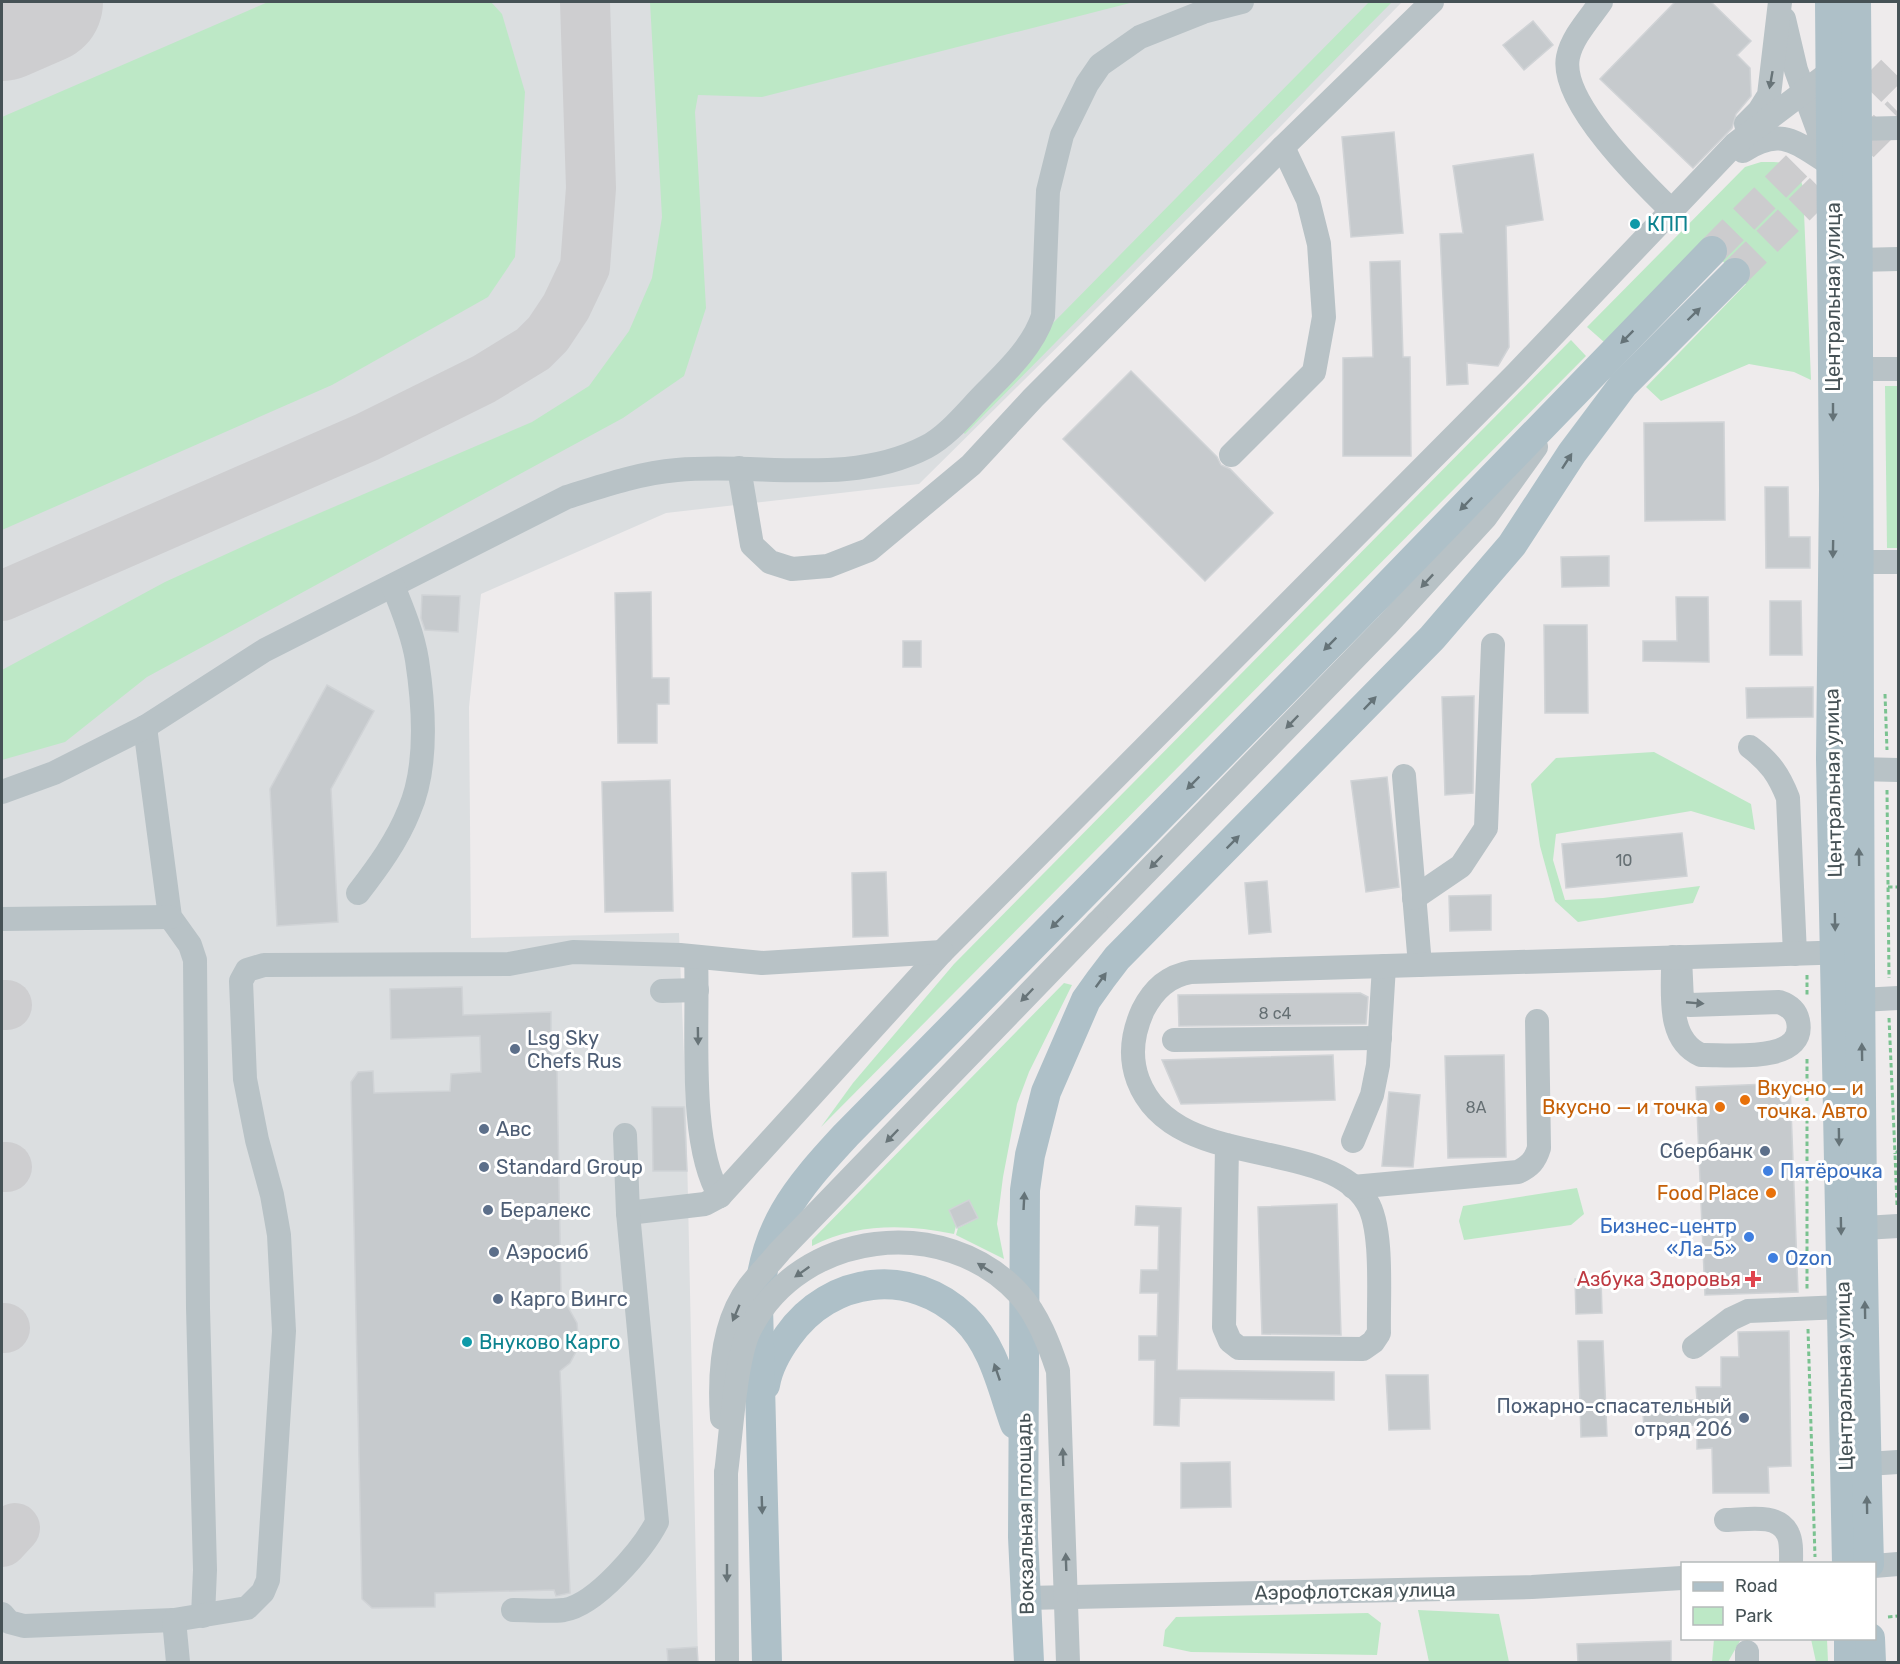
<svg xmlns="http://www.w3.org/2000/svg" width="1900" height="1664" viewBox="0 0 1900 1664" font-family="Rubik,sans-serif">
  <rect width="100%" height="100%" fill="#eeebec"/>
  <polygon fill="#dbdee0" points="2,2 1402,2 1281,126 919,484 666,513 481,594 469,707 471,938 679,933 686,1107 698,1662 2,1662"/>
  <g fill="#bde8c6">
    <polygon points="268,2 491,2 502,14 525,92 515,257 488,297 332,385 2,530 2,117"/>
    <polygon points="650,2 1134,2 762,97 698,95 695,112 706,308 684,376 623,418 147,677 65,742 2,760 2,670 165,582 266,536 532,422 589,386 629,331 652,278 662,217"/>
    <polygon points="1369,2 1392,2 965,434 951,422 1055,321"/>
    <path d="M1761 162C1787 162 1797 161 1803 188L1811 380 1794 372 1749 364 1661 401 1646 387 1746 284 1704 243 1604 342 1587 327 1745 167Z"/>
    <polygon points="1571,340 1586,356 821,1127 853,1083 954,964"/>
    <polygon points="1885,386 1898,386 1898,548 1887,548"/>
    <polygon points="1654,752 1751,804 1755,830 1691,811 1556,834 1553,860 1565,900 1603,898 1700,886 1693,903 1578,922 1555,901 1540,846 1531,784 1556,758"/>
    <path d="M1064 983 1072 985 1029 1072 1017 1104 1003 1177 997 1224 1004 1259 956 1235 958 1228 978 1218 969 1200 949 1210 956 1226 954 1234C905 1224 858 1223 812 1246V1240Z"/>
    <polygon points="1577,1188 1584,1214 1571,1225 1464,1240 1459,1221 1463,1206"/>
    <polygon points="1418,1610 1499,1614 1509,1662 1429,1662"/>
    <polygon points="1368,1613 1381,1623 1377,1655 1191,1652 1163,1646 1165,1630 1176,1617"/>
    <polygon points="1714,1639 1741,1639 1728,1662 1712,1662"/>
    <polygon points="1811,1639 1827,1639 1828,1662 1816,1662"/>
  </g>
  <g fill="none" stroke-linecap="round" stroke-linejoin="round">
    <g stroke="#ceced0" stroke-width="50">
      <polyline points="2,596 367,437 484,379 533,349 548,334 566,307 585,267 591,188 585,2"/>
      <polyline points="2,1005 7,1005"/>
      <polyline points="2,1167 7,1167"/>
      <polyline points="2,1328 5,1328"/>
      <polyline points="2,1542 15,1528"/>
    </g>
    <polyline stroke="#ceced0" stroke-width="124" points="2,19 41,2"/>
  </g>
  <g fill="#c6cacd" stroke="#d0d3d6" stroke-width="1.5">
    <polygon points="1675,2 1711,2 1751,41 1737,55 1750,68 1751,96 1736,114 1732,128 1693,168 1600,79"/>
    <polygon points="1533,21 1553,45 1524,70 1503,45"/>
    <polygon points="1394,132 1403,233 1351,237 1342,137"/>
    <polygon points="1533,154 1543,220 1506,226 1509,347 1498,366 1467,363 1468,384 1447,385 1440,234 1463,233 1453,166"/>
    <polygon points="1400,261 1403,357 1410,357 1411,456 1343,456 1343,358 1373,357 1370,262"/>
    <polygon points="1131,371 1217,457 1221,465 1230,469 1273,513 1205,581 1063,439"/>
    <polygon points="1724,422 1725,520 1645,521 1644,423"/>
    <polygon points="1765,487 1788,487 1789,537 1810,537 1810,568 1766,568"/>
    <polygon points="1609,556 1609,586 1562,587 1561,557"/>
    <polygon points="651,592 652,678 669,678 669,704 657,704 657,743 618,743 615,593"/>
    <polygon points="422,595 460,596 458,632 425,630 421,618"/>
    <polygon points="1676,597 1708,597 1709,662 1643,661 1643,641 1677,641"/>
    <polygon points="1770,601 1801,601 1802,655 1770,655"/>
    <polygon points="1544,625 1587,625 1588,713 1545,713"/>
    <rect x="903" y="641" width="18" height="26"/>
    <polygon points="327,685 374,711 331,789 338,922 277,926 270,789"/>
    <polygon points="1813,687 1813,717 1747,718 1746,688"/>
    <polygon points="1474,696 1473,793 1445,795 1442,697"/>
    <polygon points="1387,777 1399,887 1366,892 1351,781"/>
    <polygon points="670,780 673,911 605,912 602,782"/>
    <polygon points="1682,833 1687,876 1566,888 1562,844"/>
    <polygon points="886,872 888,936 853,937 852,873"/>
    <polygon points="1267,881 1271,932 1249,934 1245,883"/>
    <polygon points="1491,895 1491,930 1450,931 1449,896"/>
    <polygon points="462,987 463,1015 551,1012 551,1066 557,1071 561,1295 577,1323 578,1335 578,1348 570,1363 560,1371 570,1593 556,1596 554,1590 435,1593 435,1607 372,1608 362,1599 351,1082 358,1072 373,1071 374,1093 450,1091 451,1074 481,1072 480,1036 391,1039 390,989"/>
    <polygon points="1360,993 1368,997 1366,1024 1179,1026 1178,995"/>
    <polygon points="1333,1055 1335,1100 1181,1104 1162,1060"/>
    <polygon points="1504,1055 1506,1157 1448,1158 1445,1056"/>
    <polygon points="1790,1083 1798,1292 1705,1295 1696,1087"/>
    <polygon points="1389,1092 1420,1095 1413,1167 1382,1166"/>
    <polygon points="652,1107 684,1107 687,1171 653,1171"/>
    <polygon points="969,1200 978,1218 957,1228 949,1210"/>
    <polygon points="1337,1204 1341,1335 1262,1334 1258,1207"/>
    <polygon points="1136,1206 1181,1208 1177,1370 1334,1372 1334,1400 1180,1398 1179,1426 1154,1425 1155,1360 1139,1360 1139,1336 1157,1336 1158,1293 1140,1293 1141,1270 1158,1270 1159,1226 1135,1225"/>
    <polygon points="1601,1278 1602,1313 1576,1314 1575,1279"/>
    <polygon points="1789,1331 1791,1466 1768,1467 1769,1493 1713,1493 1712,1448 1697,1449 1697,1425 1644,1427 1642,1402 1697,1400 1696,1387 1721,1387 1721,1357 1739,1357 1738,1332"/>
    <polygon points="1578,1341 1603,1341 1607,1436 1581,1437"/>
    <polygon points="1386,1375 1428,1375 1430,1429 1389,1430"/>
    <polygon points="1230,1462 1231,1507 1181,1508 1181,1463"/>
    <polygon points="1671,1641 1671,1662 1578,1662 1577,1644"/>
    <polygon points="697,1647 698,1662 668,1662 667,1649"/>
  </g>
  <g fill="none" stroke-linecap="round" stroke-linejoin="round">
    <g stroke="#ccccce" stroke-width="30" stroke-dasharray="30 15" stroke-linecap="butt">
      <polyline points="1712,251 1898,64"/>
      <polyline points="1735,273 1898,112"/>
    </g>
    <g stroke="#7ac290" stroke-width="3" stroke-dasharray="4.5 3" stroke-linecap="butt">
      <polyline points="1885,694 1887,750"/>
      <polyline points="1887,790 1889,978"/>
      <polyline points="1888,887 1898,887"/>
      <polyline points="1807,975 1807,995"/>
      <polyline points="1889,1018 1895,1154"/>
      <polyline points="1807,1059 1807,1289"/>
      <polyline points="1897,1205 1895,1154 1898,1151"/>
      <polyline points="1808,1329 1815,1557"/>
      <polyline points="1888,1617 1898,1616"/>
    </g>
    <g stroke="#b8c2c6" stroke-width="24">
      <path d="M1601 2C1590 18 1572 37 1568 57 1559 101 1643 183 1673 212"/>
      <polyline points="1784,19 1796,70 1827,154"/>
      <polyline points="1746,124 1759,111 1769,95 1780,2"/>
      <polyline points="1857,129 1898,128"/>
      <path d="M1743 151C1782 125 1797 144 1832 165"/>
      <polyline points="1858,260 1898,259"/>
      <polyline points="1859,369 1898,369"/>
      <polyline points="1231,455 1314,372 1324,317 1319,244 1308,200 1283,147"/>
      <polyline points="739,468 752,545 770,562 792,569 828,566 869,550 971,465 1033,398 1283,147 1432,2"/>
      <polyline points="1860,562 1898,562"/>
      <polyline points="145,727 170,917 190,945 195,960 198,1308 205,1570 203,1616"/>
      <path d="M1750 747C1770 762 1779 775 1788 798L1795 954"/>
      <polyline points="1858,769 1898,770"/>
      <polyline points="1404,776 1420,965"/>
      <path d="M2 792 54 773 145 727 265 650 567 497C602 486 640 473 677 470 759 462 849 487 926 447 949 435 968 410 986 392 1008 370 1033 346 1043 316L1048 191 1062 135 1087 84 1100 65 1140 37 1203 12 1242 2"/>
      <path d="M358 893C378 867 397 841 409 811 428 768 424 706 417 660 413 635 403 610 393 586"/>
      <polyline points="1414,898 1461,866 1486,828 1493,645"/>
      <polyline points="2,919 170,917"/>
      <polyline points="1097,923 1387,625 1485,518 1536,447"/>
      <path d="M696 957C699 1022 687 1143 720 1196"/>
      <path d="M1673 957C1674 990 1665 1039 1701 1055 1725 1054 1807 1065 1798 1021 1796 1011 1788 1005 1779 1002L1690 1005 1682 1001 1680 957"/>
      <polyline points="662,991 697,990"/>
      <polyline points="1861,1000 1898,998"/>
      <polyline points="1174,1040 1380,1038"/>
      <polyline points="1353,1141 1372,1095 1378,1065 1384,966"/>
      <path d="M1227 1145 1224 1327 1230 1341 1239 1348 1363 1349 1373 1342 1379 1333C1378 1300 1384 1229 1367 1202 1325 1135 1173 1173 1138 1080 1129 1056 1133 1032 1143 1010 1154 989 1168 976 1191 972L1851 952"/>
      <path d="M1353 1187 1518 1172C1530 1166 1535 1161 1539 1148L1537 1021"/>
      <polyline points="628,1213 705,1204 720,1196 942,952 1516,374 1735,144 1842,63"/>
      <polyline points="1864,1228 1898,1226"/>
      <polyline points="1694,1347 1731,1319 1748,1311 1842,1307"/>
      <polyline points="1867,1464 1898,1462"/>
      <polyline points="726,1473 727,1662"/>
      <path d="M1726 1520C1745 1520 1778 1512 1788 1534 1792 1542 1791 1555 1791 1564"/>
      <polyline points="1874,1566 1898,1564"/>
      <polyline points="1026,1598 1532,1587 1682,1578"/>
      <path d="M513 1610C530 1610 548 1612 564 1610 596 1605 643 1549 657 1522L628 1213 625 1135"/>
      <polyline points="2,1614 9,1622 24,1626 174,1620 247,1608 263,1592 268,1580 284,1331 279,1235 272,1195 257,1140 245,1079 241,981 247,970 264,965 509,964 573,952 680,955 762,963 942,952"/>
      <polyline points="174,1620 178,1662"/>
      <polyline points="1747,1652 1747,1662"/>
    </g>
    <g stroke="#aec0c8" stroke-width="30">
      <polyline points="1830,2 1834,490 1831,759 1847,1564"/>
      <path d="M1856 2C1861 522 1855 1043 1869 1564"/>
      <path d="M765 1385C768 1367 777 1351 788 1336 830 1276 911 1266 965 1318 994 1346 1002 1388 1015 1424"/>
      <polyline points="1849,1638 1849,1662"/>
      <polyline points="1870,1638 1871,1662"/>
      <path d="M767 1662 758 1306C763 1228 795 1190 846 1135L1365 609 1712 251"/>
      <polyline points="1029,1662 1023,1537 1025,1190 1030,1155 1046,1092 1086,1000 1101,979 1117,958 1432,638 1512,545 1572,453 1623,385 1735,273"/>
    </g>
    <g stroke="#b8c2c6" stroke-width="24">
      <path d="M722 1418C719 1374 722 1323 749 1287 759 1274 770 1263 780 1251L1097 923"/>
      <path d="M726 1473C731 1437 735 1358 750 1329 800 1230 945 1213 1019 1294 1038 1315 1049 1344 1058 1371L1068 1662"/>
    </g>
  </g>
  <defs><path id="oneway-solid" d="M-6-.8H1V-3.2L6.5 0L1 3.2V.8H-6Z" transform="scale(1.5)"/></defs>
  <g fill="#687478">
    <use href="#oneway-solid" transform="translate(1771 80) rotate(100)"/>
    <use href="#oneway-solid" transform="translate(1427 581) rotate(133)"/>
    <use href="#oneway-solid" transform="translate(1292 722) rotate(134)"/>
    <use href="#oneway-solid" transform="translate(1156 862) rotate(134)"/>
    <use href="#oneway-solid" transform="translate(1027 995) rotate(134)"/>
    <use href="#oneway-solid" transform="translate(1695 1003) rotate(5)"/>
    <use href="#oneway-solid" transform="translate(698 1036) rotate(89)"/>
    <use href="#oneway-solid" transform="translate(892 1136) rotate(134)"/>
    <use href="#oneway-solid" transform="translate(985 1268) rotate(-148)"/>
    <use href="#oneway-solid" transform="translate(802 1272) rotate(145)"/>
    <use href="#oneway-solid" transform="translate(736 1313) rotate(113)"/>
    <use href="#oneway-solid" transform="translate(1063 1457) rotate(-92)"/>
    <use href="#oneway-solid" transform="translate(1066 1562) rotate(-92)"/>
    <use href="#oneway-solid" transform="translate(727 1573) rotate(90)"/>
  </g>
  <g fill="#657378">
    <use href="#oneway-solid" transform="translate(1694 314) rotate(-44)"/>
    <use href="#oneway-solid" transform="translate(1627 337) rotate(135)"/>
    <use href="#oneway-solid" transform="translate(1833 412) rotate(90)"/>
    <use href="#oneway-solid" transform="translate(1567 461) rotate(-57)"/>
    <use href="#oneway-solid" transform="translate(1466 504) rotate(134)"/>
    <use href="#oneway-solid" transform="translate(1833 549) rotate(91)"/>
    <use href="#oneway-solid" transform="translate(1330 644) rotate(135)"/>
    <use href="#oneway-solid" transform="translate(1370 703) rotate(-46)"/>
    <use href="#oneway-solid" transform="translate(1193 783) rotate(135)"/>
    <use href="#oneway-solid" transform="translate(1233 842) rotate(-45)"/>
    <use href="#oneway-solid" transform="translate(1859 857) rotate(-91)"/>
    <use href="#oneway-solid" transform="translate(1057 922) rotate(135)"/>
    <use href="#oneway-solid" transform="translate(1835 922) rotate(89)"/>
    <use href="#oneway-solid" transform="translate(1101 980) rotate(-54)"/>
    <use href="#oneway-solid" transform="translate(1862 1052) rotate(-91)"/>
    <use href="#oneway-solid" transform="translate(1839 1137) rotate(89)"/>
    <use href="#oneway-solid" transform="translate(1024 1201) rotate(-87)"/>
    <use href="#oneway-solid" transform="translate(1841 1226) rotate(89)"/>
    <use href="#oneway-solid" transform="translate(1865 1310) rotate(-91)"/>
    <use href="#oneway-solid" transform="translate(997 1372) rotate(-109)"/>
    <use href="#oneway-solid" transform="translate(762 1505) rotate(88)"/>
    <use href="#oneway-solid" transform="translate(1867 1505) rotate(-91)"/>
  </g>
  <g fill="#0f9aa8" stroke="#fff" stroke-width="2">
    <circle cx="1635" cy="224" r="6"/>
    <circle cx="467" cy="1342" r="6"/>
  </g>
  <g fill="#5c6f8a" stroke="#fff" stroke-width="2">
    <circle cx="515" cy="1049" r="6"/>
    <circle cx="484" cy="1129" r="6"/>
    <circle cx="1765" cy="1151" r="6"/>
    <circle cx="484" cy="1167" r="6"/>
    <circle cx="488" cy="1210" r="6"/>
    <circle cx="494" cy="1252" r="6"/>
    <circle cx="498" cy="1299" r="6"/>
    <circle cx="1744" cy="1418" r="6"/>
  </g>
  <g fill="#e8710a" stroke="#fff" stroke-width="2">
    <circle cx="1745" cy="1100" r="6"/>
    <circle cx="1720" cy="1107" r="6"/>
    <circle cx="1771" cy="1193" r="6"/>
  </g>
  <g fill="#3f7fe0" stroke="#fff" stroke-width="2">
    <circle cx="1768" cy="1171" r="6"/>
    <circle cx="1749" cy="1237" r="6"/>
    <circle cx="1773" cy="1258" r="6"/>
  </g>
  <path fill="#e0444e" stroke="#fff" stroke-width="2" d="M1750 1270h6v6h6v6h-6v6h-6v-6h-6v-6h6z"/>
  <g text-anchor="middle" stroke-width="6" stroke-linejoin="round" paint-order="stroke">
    <g font-size="16" fill="#667074">
      <text x="1624" y="866">10</text>
      <text x="1275" y="1019">8 с4</text>
      <text x="1476" y="1113">8А</text>
    </g>
    <g font-size="20" fill="#0d838f" stroke="#fff" text-anchor="start">
      <text x="1647" y="231">КПП</text>
      <text x="479" y="1349">Внуково Карго</text>
    </g>
    <g font-size="20" fill="#465256" stroke="#fff">
      <text transform="translate(1833 297) rotate(-90)" y="7">Центральная улица</text>
      <text transform="translate(1833 783) rotate(-91)" y="7">Центральная улица</text>
      <text transform="translate(1844 1376) rotate(-91)" y="7">Центральная улица</text>
      <text transform="translate(1025 1514) rotate(-91)" y="7">Вокзальная площадь</text>
      <text transform="translate(1355 1591) rotate(-1)" y="7">Аэрофлотская улица</text>
    </g>
    <g font-size="20" fill="#4e5e75" stroke="#fff" text-anchor="start">
      <text x="527" y="1045">Lsg Sky<tspan x="527" dy="23">Chefs Rus</tspan></text>
      <text x="496" y="1136">Авс</text>
      <text x="1753" y="1158" text-anchor="end">Сбербанк</text>
      <text x="496" y="1174">Standard Group</text>
      <text x="500" y="1217">Бералекс</text>
      <text x="506" y="1259">Аэросиб</text>
      <text x="510" y="1306">Карго Вингс</text>
      <text x="1732" y="1413" text-anchor="end">Пожарно-спасательный<tspan x="1732" dy="23">отряд 206</tspan></text>
    </g>
    <g font-size="20" fill="#c56008" stroke="#fff" text-anchor="end">
      <text x="1757" y="1095" text-anchor="start">Вкусно — и<tspan x="1757" dy="23">точка. Авто</tspan></text>
      <text x="1708" y="1114">Вкусно — и точка</text>
      <text x="1759" y="1200">Food Place</text>
    </g>
    <g font-size="20" fill="#366cbe" stroke="#fff" text-anchor="start">
      <text x="1780" y="1178">Пятёрочка</text>
      <text x="1737" y="1233" text-anchor="end">Бизнес-центр<tspan x="1737" dy="23">«Ла-5»</tspan></text>
      <text x="1785" y="1265">Ozon</text>
    </g>
    <g font-size="20" fill="#be3a42" stroke="#fff" text-anchor="end">
      <text x="1741" y="1286">Азбука Здоровья</text>
    </g>
  </g>
  <rect width="1900" height="1664" fill="none" stroke="#465256" stroke-width="6"/>
  <rect x="1681" y="1562" width="195" height="78" fill="#ffffff" stroke="#b5babb" stroke-width="1.5"/>
  <rect x="1693" y="1582" width="30" height="9" fill="#aec0c8" stroke="#b5babb" stroke-width="1.5"/>
  <text x="1735" y="1592" font-size="18" fill="#465256">Road</text>
  <rect x="1693" y="1607" width="30" height="18" fill="#bde8c6" stroke="#b5babb" stroke-width="1.5"/>
  <text x="1735" y="1622" font-size="18" fill="#465256">Park</text>
</svg>
